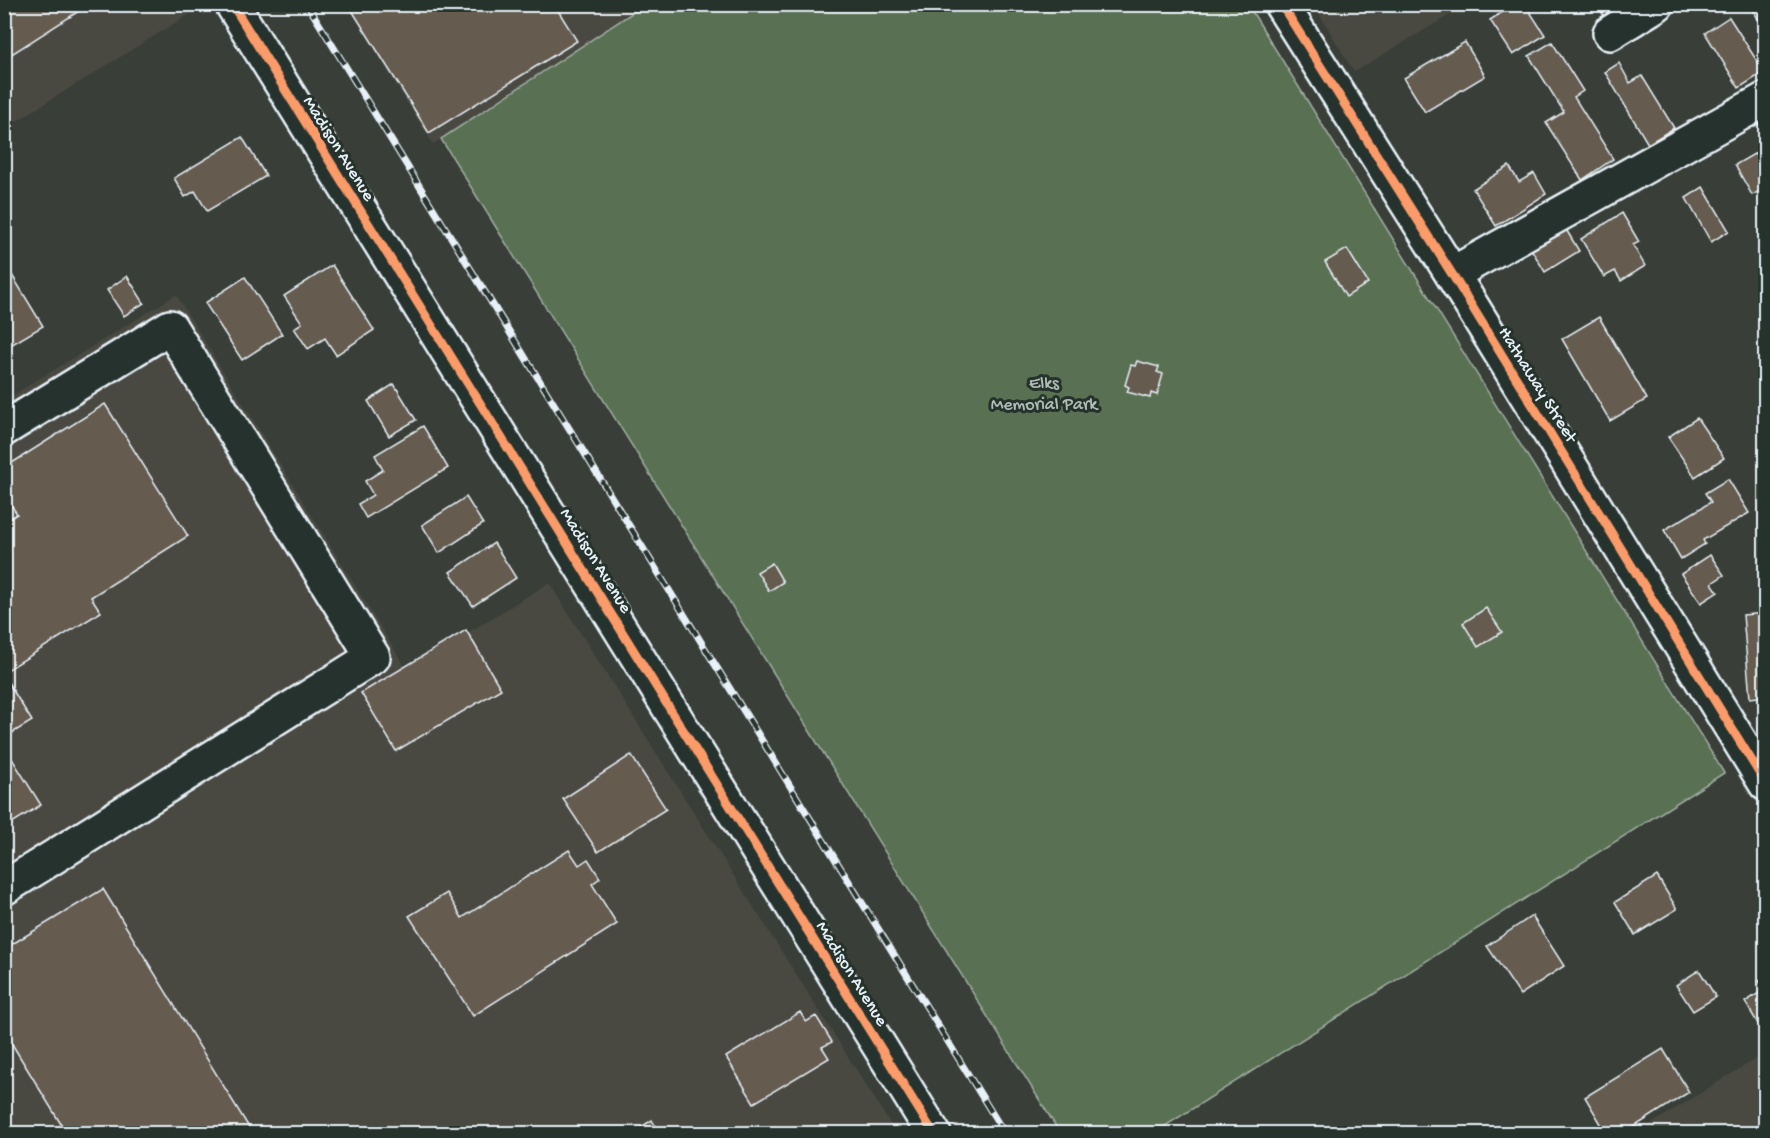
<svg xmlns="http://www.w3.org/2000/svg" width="1770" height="1138" viewBox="0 0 1770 1138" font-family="'Gochi Hand',sans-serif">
  <rect width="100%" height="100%" fill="#393f38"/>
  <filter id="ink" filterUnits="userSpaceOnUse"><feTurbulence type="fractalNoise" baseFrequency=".0167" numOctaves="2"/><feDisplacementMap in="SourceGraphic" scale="12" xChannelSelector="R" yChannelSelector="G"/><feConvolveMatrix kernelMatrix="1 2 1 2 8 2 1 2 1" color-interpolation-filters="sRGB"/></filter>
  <g filter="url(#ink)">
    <g fill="#494a43">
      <polygon points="5,5 193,5 196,10 5,128"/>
      <polygon points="347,5 644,5 433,144"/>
      <polygon points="1314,5 1466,5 1354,72"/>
      <polygon points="176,295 407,670 549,583 896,1133 5,1134 5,400"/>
      <polygon points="1765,1053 1765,1133 1637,1133"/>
    </g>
    <polygon fill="#5a6f52" stroke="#a1b0a5" stroke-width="1.5" points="644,5 1248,5 1724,773 1154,1133 1060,1133 441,139"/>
    <g fill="#655b50" stroke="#e8f1f8" stroke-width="1.5">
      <polygon points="8,4 90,4 4,59 4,7"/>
      <polygon points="348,4 554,4 577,41 429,133"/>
      <polygon points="1515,4 1525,4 1545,35 1513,55 1490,20"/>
      <polygon points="1597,4 1621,4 1621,6 1604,16"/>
      <polygon points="1749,4 1766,4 1766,32"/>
      <polygon points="1729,17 1764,72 1739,88 1705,33"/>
      <polygon points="1465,42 1485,76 1425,112 1404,78"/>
      <polygon points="1552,42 1583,91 1574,97 1613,159 1582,180 1546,123 1564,112 1529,56"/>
      <polygon points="1619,63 1630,83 1642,76 1674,128 1648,144 1605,72"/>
      <polygon points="242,137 266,176 207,211 195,191 185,197 174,178"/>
      <polygon points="1766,147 1766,188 1752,195 1735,165"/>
      <polygon points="1509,166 1519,182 1534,173 1546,194 1496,226 1473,189"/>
      <polygon points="1703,187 1729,231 1711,242 1686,198"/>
      <polygon points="1622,213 1639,242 1633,245 1645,266 1621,281 1615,271 1604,277 1581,239"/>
      <polygon points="1564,226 1579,251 1545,272 1530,247"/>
      <polygon points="1347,249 1368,283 1346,297 1325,262"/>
      <polygon points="4,262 43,326 4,349"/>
      <polygon points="332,265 374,330 336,355 325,338 308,349 294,328 302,323 284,296"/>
      <polygon points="127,276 144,303 124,316 107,290"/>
      <polygon points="245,277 282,334 242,360 205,303"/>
      <polygon points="1599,317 1647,399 1610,421 1562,339"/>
      <polygon points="1137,361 1159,367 1157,372 1163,374 1157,395 1151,393 1150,398 1127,392 1129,387 1125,385 1131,365 1135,366"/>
      <polygon points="394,384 416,420 389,436 368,401"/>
      <polygon points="105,404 188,536 91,597 101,612 4,672 4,522 17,514 4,494 4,468"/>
      <polygon points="1697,418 1724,458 1695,477 1668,437"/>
      <polygon points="423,426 448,468 366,518 358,504 373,495 365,481 383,470 375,455"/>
      <polygon points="1728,479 1749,513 1703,540 1705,544 1681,559 1664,530 1711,502 1705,493"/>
      <polygon points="466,497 483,524 439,553 422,525"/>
      <polygon points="494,543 516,578 473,606 450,572"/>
      <polygon points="1710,555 1724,575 1712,583 1718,592 1701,603 1681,574"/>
      <polygon points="772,563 783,582 769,591 757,572"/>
      <polygon points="1486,608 1502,632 1478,647 1463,623"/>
      <polygon points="1766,613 1766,696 1750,698 1743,615"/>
      <polygon points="466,630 501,689 396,751 361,693"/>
      <polygon points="4,676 32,721 4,738"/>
      <polygon points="4,746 41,805 4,828"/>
      <polygon points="631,755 666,809 598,852 563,799"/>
      <polygon points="569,850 579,865 588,859 600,878 592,884 617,924 473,1016 409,916 447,893 462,918"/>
      <polygon points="1657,876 1677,909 1635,935 1615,902"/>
      <polygon points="103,889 253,1134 67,1134 4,1031 4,949"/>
      <polygon points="1532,916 1564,966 1520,995 1487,946"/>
      <polygon points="1699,970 1716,997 1693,1011 1676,985"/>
      <polygon points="1766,977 1766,1023 1760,1027 1745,1002 1764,990 1759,981"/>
      <polygon points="800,1012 806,1022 816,1016 832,1042 822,1047 829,1058 754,1103 726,1057"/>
      <polygon points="1663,1049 1689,1092 1623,1134 1607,1134 1585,1097"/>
      <polygon points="652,1120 660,1134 630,1134"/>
    </g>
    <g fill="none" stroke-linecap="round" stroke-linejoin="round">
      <defs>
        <g id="minor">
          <polyline points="232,4 934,1134"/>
          <polyline points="1281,4 1452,274 1766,784"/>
          <polyline points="1610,33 1657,4"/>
          <polyline points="1452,274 1766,99"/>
          <polyline points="4,429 170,327 373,657 4,888"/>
        </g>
      </defs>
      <use href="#minor" stroke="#e8f1f8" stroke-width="38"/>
      <use href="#minor" stroke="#26332d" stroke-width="33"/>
      <defs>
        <polyline id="rail" points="307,4 1005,1134"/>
      </defs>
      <use href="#rail" stroke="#e8f1f8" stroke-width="7"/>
      <use href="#rail" stroke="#26332d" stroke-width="4.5" stroke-dasharray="14" stroke-linecap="butt"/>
      <defs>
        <g id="cycleway">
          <polyline points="232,4 934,1134"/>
          <polyline points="1281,4 1452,274 1766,784"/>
        </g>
      </defs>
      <use href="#cycleway" stroke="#26332d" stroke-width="13"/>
      <use href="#cycleway" stroke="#fa9b69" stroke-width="9"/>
    </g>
  </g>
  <g text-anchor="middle" stroke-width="6" stroke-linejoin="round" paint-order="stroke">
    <g font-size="18" fill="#e8f1f8" stroke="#26332d">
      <text transform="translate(340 148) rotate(58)" y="6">Madison Avenue</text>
      <text transform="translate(1539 384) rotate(58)" y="6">Hathaway Street</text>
      <text transform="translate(597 560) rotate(58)" y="6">Madison Avenue</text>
      <text transform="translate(853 973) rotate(58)" y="6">Madison Avenue</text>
    </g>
    <g font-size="18" fill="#afbdb6" stroke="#26332d">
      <text x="1044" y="388">Elks<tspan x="1044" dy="21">Memorial Park</tspan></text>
    </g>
  </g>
  <rect width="1770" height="1138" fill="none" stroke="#26332d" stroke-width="24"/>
  <rect x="12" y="12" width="1746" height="1114" fill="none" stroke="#e8f1f8" stroke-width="2" filter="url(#ink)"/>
</svg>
